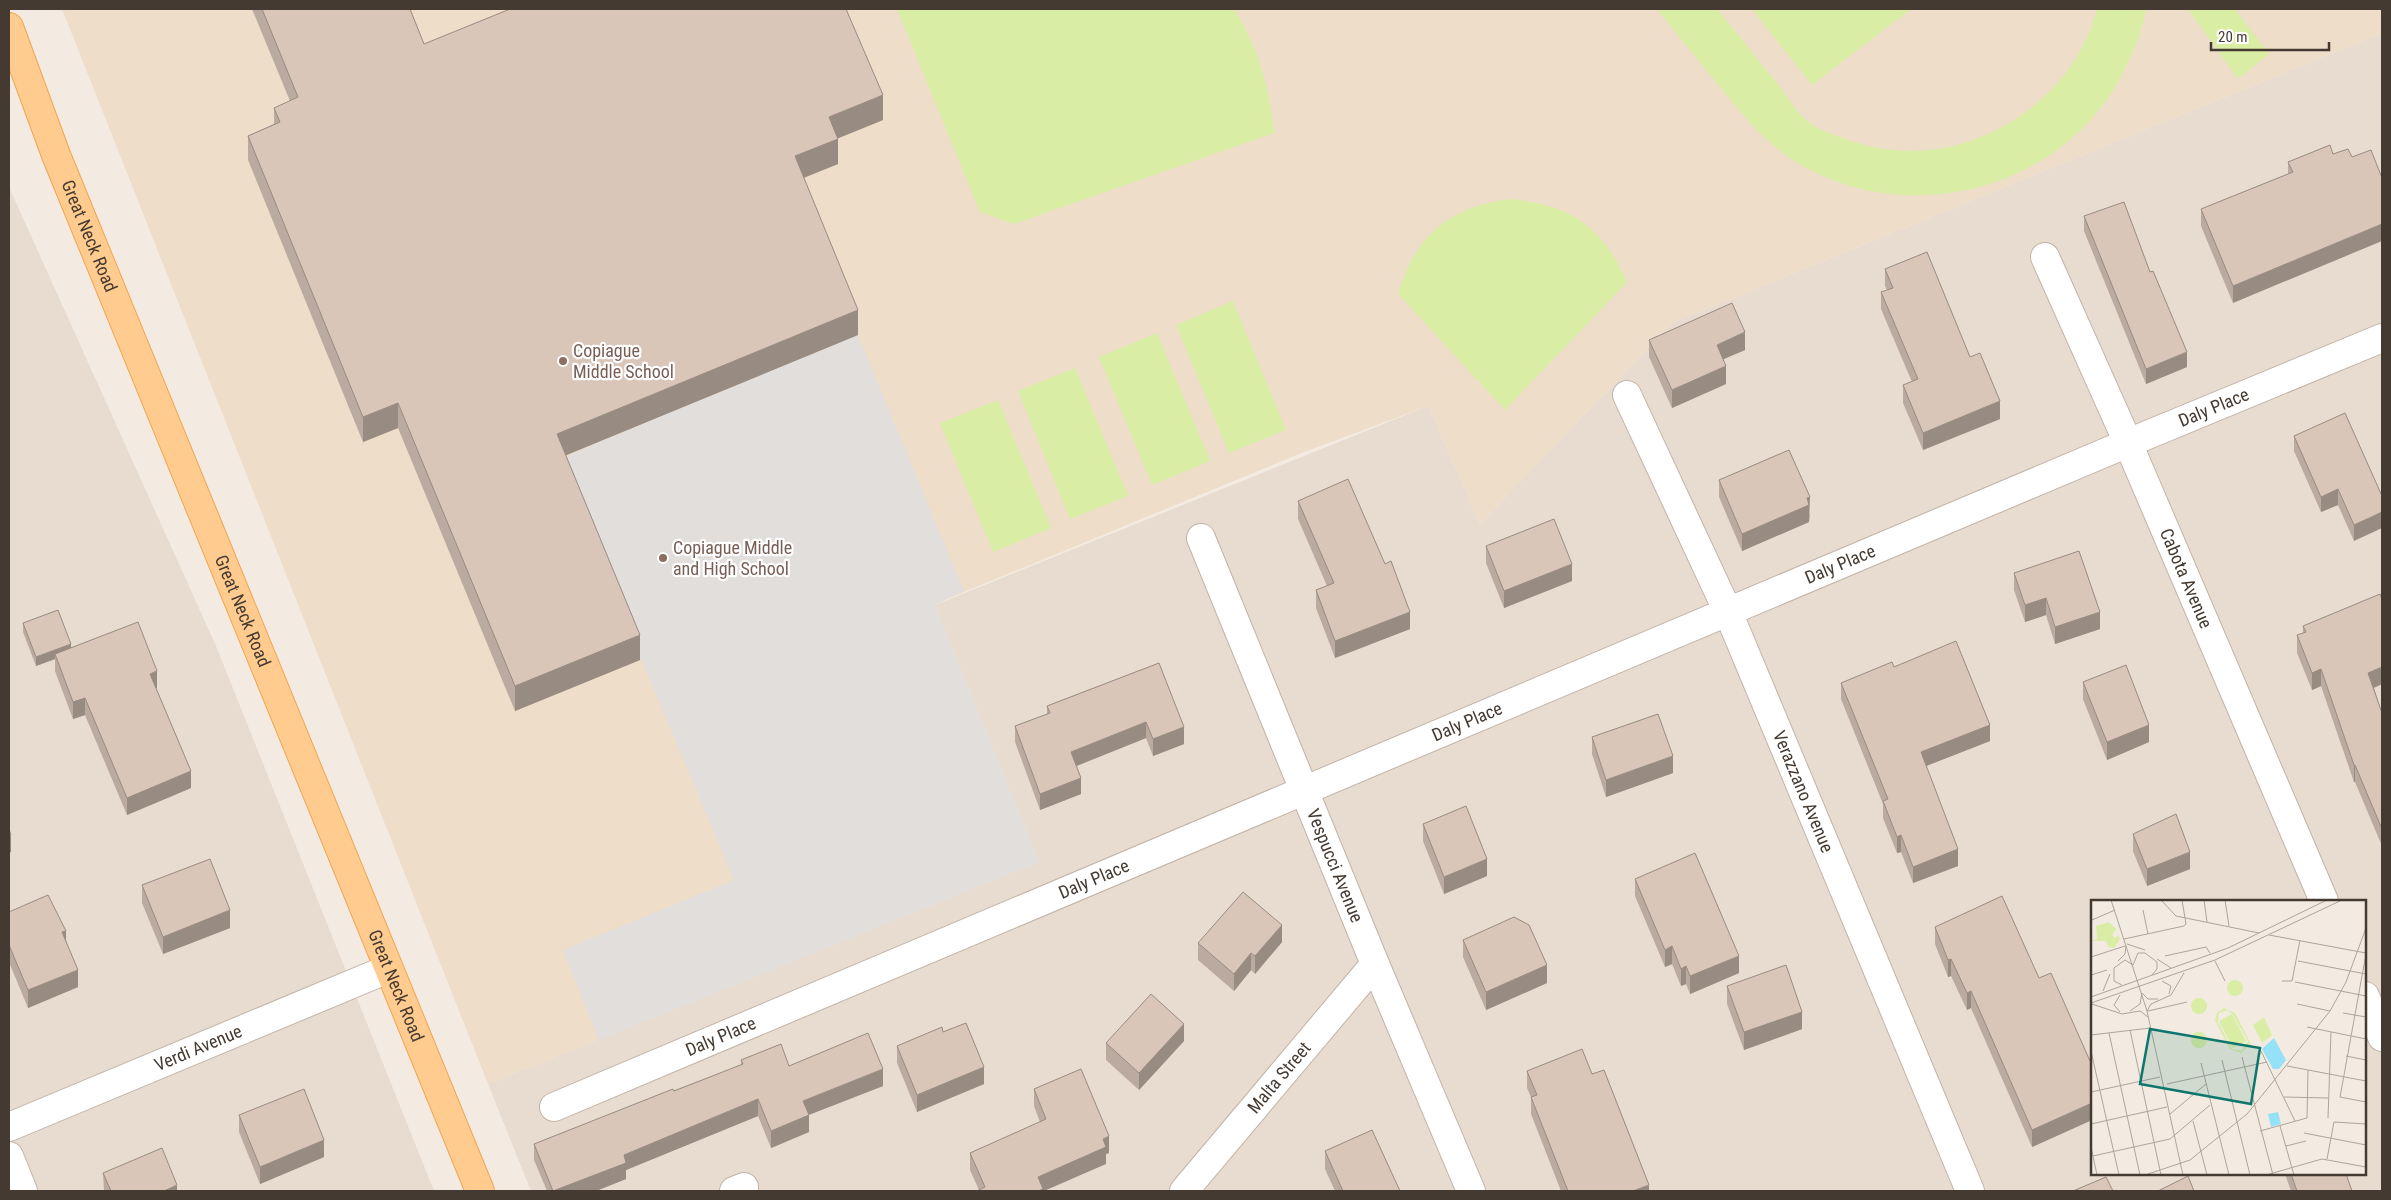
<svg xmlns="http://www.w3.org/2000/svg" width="2391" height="1200" viewBox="0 0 2391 1200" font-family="'Roboto Condensed',sans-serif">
  <rect width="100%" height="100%" fill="#f3ebe1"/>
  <g fill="#e8dbcf" fill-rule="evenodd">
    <path d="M2382 33V1191H531L488 1084 1039 862 935 605 1428 406 1480 524 1672 323ZM2092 901H2365V1174H2092Z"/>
    <polygon points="9,187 216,646 434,1191 9,1191"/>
  </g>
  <polygon fill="#eeddc9" points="62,9 2382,9 2382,33 1672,323 1480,524 1428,406 1304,452 935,604 1039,862 488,1084"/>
  <g fill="#d9eda5">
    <path d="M897 9H1234C1259 50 1269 85 1274 133L1014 224 980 212Z"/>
    <path d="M1657 9H1717C1738 34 1758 60 1779 86 1787 96 1795 110 1805 119 1817 130 1837 136 1852 141 1953 177 2071 111 2097 9H2146C2143 30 2134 50 2125 69 2069 184 1924 227 1812 171 1770 150 1745 118 1716 82 1696 58 1676 33 1657 9Z"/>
    <polygon points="1752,9 1911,9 1812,85"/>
    <polygon points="2188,9 2235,9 2269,54 2238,79"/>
    <path d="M1509 199C1570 204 1602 226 1627 282L1505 410 1398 294C1416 235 1448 208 1509 199Z"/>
    <polygon points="1233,301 1286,430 1229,453 1176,325"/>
    <polygon points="1157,333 1210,461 1152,485 1099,357"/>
    <polygon points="1075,368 1128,496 1070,519 1018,391"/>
    <polygon points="998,400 1051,528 993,552 940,423"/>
  </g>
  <polygon fill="#e2dedb" points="858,335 964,591 935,605 1039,862 599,1040 563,950 734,880 558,461 599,442"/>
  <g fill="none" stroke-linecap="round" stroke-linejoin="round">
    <defs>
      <g id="minor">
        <path id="s1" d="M2045 257 2128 443 2324 901"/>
        <path id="s2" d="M1627 395 1728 612 1970 1191"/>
        <path id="s3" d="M1201 538 1375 964 1471 1191"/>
        <polyline points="2365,996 2382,1037"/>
        <path id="s4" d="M554 1107 2128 443 2382 338"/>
        <path id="s5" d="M9 1127 388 969"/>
        <polyline points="9,1156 23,1191"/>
        <polyline points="734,1191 744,1187"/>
        <path id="s6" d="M1184 1191 1375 964"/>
      </g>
      <g id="major">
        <path id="s7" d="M9 27 56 155 480 1191"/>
      </g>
    </defs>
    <use href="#minor" stroke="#c2b3a6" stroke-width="30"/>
    <use href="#major" stroke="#f1a552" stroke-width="30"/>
    <use href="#minor" stroke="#fff" stroke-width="28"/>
    <use href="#major" stroke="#ffcb8e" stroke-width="28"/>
  </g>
  <g fill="#bbaa9f">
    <polygon points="252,9 410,9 424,44 883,120 838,138 838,164 804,178 858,335 566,455 640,660 515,711 398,428 363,442 248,160 248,136 274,124 274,108 290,101"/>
    <polygon points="2330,145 2233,303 2201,226 2201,209 2288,174 2288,162"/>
    <polygon points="2084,216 2187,367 2146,384 2084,231"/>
    <polygon points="1885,269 1970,357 2000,419 1923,450 1903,403 1903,385 1912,382 1881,309 1881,292 1887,290 1885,286"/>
    <polygon points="1649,340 1745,350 1723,359 1726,384 1672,408 1649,357"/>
    <polygon points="2294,436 2382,496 2354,541 2338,505 2321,512 2294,451"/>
    <polygon points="1719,480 1810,514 1809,522 1742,551 1719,497"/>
    <polygon points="1298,501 1410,629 1335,658 1316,608 1316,590 1327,586 1298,519"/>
    <polygon points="1486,546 1572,581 1504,608 1486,563"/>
    <polygon points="2014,573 2100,629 2055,644 2046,615 2025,622 2014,590"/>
    <polygon points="2382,599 2382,684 2374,688 2382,713 2382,846 2355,782 2354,782 2321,686 2312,690 2297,653 2297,635 2303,633 2303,626"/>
    <polygon points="23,623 71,648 157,688 156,688 191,788 127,815 85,715 73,719 55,671 55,659 36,666 23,632"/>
    <polygon points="1159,663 1184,744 1153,756 1146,738 1077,766 1081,794 1040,810 1015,742 1015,726 1047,714 1047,706"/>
    <polygon points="1894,667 1990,741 1926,766 1958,866 1913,883 1901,852 1897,853 1883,818 1883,804 1841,699 1841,683"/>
    <polygon points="2083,682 2149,742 2107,760 2083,699"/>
    <polygon points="1592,737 1673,773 1606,797 1592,754"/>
    <polygon points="1423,824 1487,876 1444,894 1423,841"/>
    <polygon points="2133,834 2190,869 2147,886 2133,851"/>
    <polygon points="1635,879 1739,973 1690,994 1686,984 1681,986 1672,964 1665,967 1635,896"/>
    <polygon points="142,885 230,928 163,954 142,903"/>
    <polygon points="9,912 66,940 78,987 28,1008 9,962"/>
    <polygon points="1935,927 2039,978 2090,1061 2092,1060 2092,1120 2032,1147 1971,1008 1967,1010 1951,976 1948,977 1935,944"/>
    <polygon points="1463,940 1547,983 1486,1010 1463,957"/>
    <polygon points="1282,942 1255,974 1251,970 1234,991 1198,960 1198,943"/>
    <polygon points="1727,986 1802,1029 1744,1050 1727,1004"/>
    <polygon points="943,1032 984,1084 917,1112 897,1063 897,1046"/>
    <polygon points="1184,1041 1139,1090 1106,1060 1106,1043"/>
    <polygon points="741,1060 789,1066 883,1086 809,1115 809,1132 771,1148 758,1116 626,1170 626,1179 596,1191 547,1191 534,1160 534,1144 741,1065"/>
    <polygon points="1527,1071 1592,1074 1649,1191 1561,1191 1531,1114 1531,1097 1527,1088"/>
    <polygon points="1034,1089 1109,1153 1106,1154 1106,1164 979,1190 970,1170 970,1153 1040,1122 1034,1106"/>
    <polygon points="239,1115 324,1157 260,1184 239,1132"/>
    <polygon points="1325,1151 1400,1191 1335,1191 1325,1169"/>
    <polygon points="103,1173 177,1191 104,1191"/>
    <polygon points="2285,1174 2346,1174 2352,1191 2291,1191"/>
  </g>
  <g fill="#988b82">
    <polygon points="883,95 883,120 829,142 829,117"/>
    <polygon points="838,139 838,164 795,181 795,156"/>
    <polygon points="2382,224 2382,241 2233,303 2233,286"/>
    <polygon points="858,310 858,335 557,459 557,434"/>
    <polygon points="1745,332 1745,350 1717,362 1717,345"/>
    <polygon points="2187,352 2187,367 2146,384 2146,369"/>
    <polygon points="1726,366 1726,384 1672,408 1672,390"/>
    <polygon points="2000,401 2000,419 1923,450 1923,433"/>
    <polygon points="398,403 398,428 363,442 363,417"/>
    <polygon points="2338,489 2338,505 2321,512 2321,497"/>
    <polygon points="1810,497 1809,522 1742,551 1742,534"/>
    <polygon points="2382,512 2382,528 2354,541 2354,525"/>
    <polygon points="1572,564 1572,581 1504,608 1504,591"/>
    <polygon points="2046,598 2046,615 2025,622 2025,605"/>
    <polygon points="1410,612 1410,629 1335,658 1335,641"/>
    <polygon points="2100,612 2100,629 2055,644 2055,627"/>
    <polygon points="640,635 640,660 515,711 515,686"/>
    <polygon points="71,644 71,653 55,654 55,659 36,666 36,657"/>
    <polygon points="2382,667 2382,684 2368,690 2368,673"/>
    <polygon points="2321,669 2321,686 2312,690 2312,673"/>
    <polygon points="157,671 157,688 150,691 150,674"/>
    <polygon points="85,698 85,715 73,719 73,702"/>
    <polygon points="1146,722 1146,738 1071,768 1071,752"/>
    <polygon points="1990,725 1990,741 1921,768 1921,752"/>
    <polygon points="2149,725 2149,742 2107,760 2107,742"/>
    <polygon points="1184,727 1184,744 1153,756 1153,739"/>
    <polygon points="1673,756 1673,773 1606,797 1606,780"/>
    <rect x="2354" y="765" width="1" height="17"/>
    <polygon points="191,771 191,788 127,815 127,798"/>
    <polygon points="1081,778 1081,794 1040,810 1040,794"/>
    <polygon points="11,835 11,852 9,853 9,836"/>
    <polygon points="1901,835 1901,852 1897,853 1897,837"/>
    <polygon points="1958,849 1958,866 1913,883 1913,867"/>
    <polygon points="2190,852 2190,869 2147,886 2147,869"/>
    <polygon points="1487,859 1487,876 1444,894 1444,877"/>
    <polygon points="230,910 230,928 163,954 163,937"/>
    <polygon points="1282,925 1282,942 1255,974 1255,956"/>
    <polygon points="66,931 66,948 62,932"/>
    <polygon points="1672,946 1672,964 1665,967 1665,950"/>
    <polygon points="1251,953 1251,970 1234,991 1234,974"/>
    <polygon points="1739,956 1739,973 1690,994 1690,976"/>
    <polygon points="1951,959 1951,976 1948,977 1948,960"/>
    <polygon points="1547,965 1547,983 1486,1010 1486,992"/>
    <polygon points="1686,966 1686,984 1681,986 1681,969"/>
    <polygon points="78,970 78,987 28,1008 28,990"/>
    <polygon points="1971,991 1971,1008 1967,1010 1967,993"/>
    <polygon points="1802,1012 1802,1029 1744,1050 1744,1032"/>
    <polygon points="1184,1024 1184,1041 1139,1090 1139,1073"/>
    <polygon points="984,1067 984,1084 917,1112 917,1095"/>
    <polygon points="883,1069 883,1086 803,1117 803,1101"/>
    <polygon points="758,1099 758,1116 626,1170 626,1179 596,1191 554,1191 624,1155"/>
    <polygon points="2092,1103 2092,1120 2032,1147 2032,1130"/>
    <polygon points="809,1115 809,1132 771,1148 771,1131"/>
    <polygon points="1109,1136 1109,1153 1106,1154 1106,1164 1044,1191 1038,1191 1038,1177"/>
    <polygon points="324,1140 324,1157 260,1184 260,1167"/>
    <polygon points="177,1185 177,1191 163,1191"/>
    <polygon points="1649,1185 1649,1191 1633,1191"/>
  </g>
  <g fill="#d9c6b9" stroke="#988b82">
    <polygon points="262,9 410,9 424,44 510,9 846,9 883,95 829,117 838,139 795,156 858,310 557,434 640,635 515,686 398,403 363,417 248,136 280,122 274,108 298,97"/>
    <polygon points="2330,145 2333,154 2348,149 2352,157 2371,150 2382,178 2382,224 2233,286 2201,209 2293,172 2288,162"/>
    <polygon points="2124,202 2150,272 2153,271 2187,352 2146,369 2084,216"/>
    <polygon points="1927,252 1970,357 1980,353 2000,401 1923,433 1903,385 1918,379 1881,292 1893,288 1885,269"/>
    <polygon points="1732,303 1745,332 1717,345 1726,366 1672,390 1649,340"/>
    <polygon points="2345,413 2382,496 2382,512 2354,525 2338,489 2321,497 2294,436"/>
    <polygon points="1789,450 1810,497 1807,498 1809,505 1742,534 1719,480"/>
    <polygon points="1348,479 1385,564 1391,561 1410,612 1335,641 1316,590 1334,583 1298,501"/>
    <polygon points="1554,519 1572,564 1504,591 1486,546"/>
    <polygon points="2079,551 2100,612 2055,627 2046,598 2025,605 2014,573"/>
    <polygon points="2380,594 2382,599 2382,667 2368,673 2382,713 2382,829 2355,765 2354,765 2321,669 2312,673 2297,635 2306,632 2303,626"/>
    <polygon points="58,610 71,644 36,657 23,623"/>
    <polygon points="138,622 157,671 150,674 191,771 127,798 85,698 73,702 55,654"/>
    <polygon points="1956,641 1990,725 1921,752 1958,849 1913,867 1901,835 1897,837 1883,801 1888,799 1841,683 1892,662 1894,667"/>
    <polygon points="1159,663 1184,727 1153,739 1146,722 1071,752 1081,778 1040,794 1015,726 1050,713 1047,706"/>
    <polygon points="2126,665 2149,725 2107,742 2083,682"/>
    <polygon points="1658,714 1673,756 1606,780 1592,737"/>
    <polygon points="1466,806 1487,859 1444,877 1423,824"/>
    <polygon points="2176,814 2190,852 2147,869 2133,834"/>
    <polygon points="9,829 11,835 9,836"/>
    <polygon points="1695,853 1739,956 1690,976 1686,966 1681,969 1672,946 1665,950 1635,879"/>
    <polygon points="210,859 230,910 163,937 142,885"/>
    <polygon points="1243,892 1282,925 1255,956 1251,953 1234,974 1198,943"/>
    <polygon points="48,895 66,931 62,932 78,970 28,990 9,945 9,912"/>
    <polygon points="2002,896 2039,978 2051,973 2090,1061 2092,1060 2092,1103 2032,1130 1971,991 1967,993 1951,959 1948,960 1935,927"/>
    <polygon points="1514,917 1529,925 1547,965 1486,992 1463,940"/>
    <polygon points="1786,965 1802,1012 1744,1032 1727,986"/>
    <polygon points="1151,994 1184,1024 1139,1073 1106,1043"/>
    <polygon points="966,1023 984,1067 917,1095 897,1046 942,1027 943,1032"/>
    <polygon points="868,1033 883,1069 803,1101 809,1115 771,1131 758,1099 624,1155 626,1163 553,1191 534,1144 673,1089 674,1091 743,1064 741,1060 781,1044 789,1066"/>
    <polygon points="1582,1049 1592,1074 1604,1070 1649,1185 1633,1191 1568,1191 1531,1097 1537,1095 1527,1071"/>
    <polygon points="1081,1069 1109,1136 1103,1139 1106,1147 1038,1177 1043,1189 1038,1191 977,1191 985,1187 970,1153 1046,1119 1034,1089"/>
    <polygon points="304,1089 324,1140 260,1167 239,1115"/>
    <polygon points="1372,1130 1400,1191 1343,1191 1325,1151"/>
    <polygon points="162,1148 177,1185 164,1191 111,1191 103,1173"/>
    <polygon points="2291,1174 2346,1174 2352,1191 2297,1191"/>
    <polygon points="2188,1176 2194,1191 2158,1191"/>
    <polygon points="2106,1177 2113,1191 2073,1191"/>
  </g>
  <g fill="#8d6e63" stroke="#fff" stroke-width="2">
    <circle cx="563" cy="361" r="5"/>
    <circle cx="663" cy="558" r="5"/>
  </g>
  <g text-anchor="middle" stroke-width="4.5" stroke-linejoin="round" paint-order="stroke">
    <g font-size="18" fill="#453a32" stroke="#fff">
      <text dy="6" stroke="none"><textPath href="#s7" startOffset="224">Great Neck Road</textPath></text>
      <text dy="6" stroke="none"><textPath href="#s4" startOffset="1801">Daly Place</textPath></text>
      <text dy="6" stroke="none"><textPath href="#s4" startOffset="1396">Daly Place</textPath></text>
      <text dy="6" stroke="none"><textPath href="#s1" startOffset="351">Cabota Avenue</textPath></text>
      <text dy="6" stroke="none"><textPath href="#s7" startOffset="629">Great Neck Road</textPath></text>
      <text dy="6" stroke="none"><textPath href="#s4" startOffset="991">Daly Place</textPath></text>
      <text dy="6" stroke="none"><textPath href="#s2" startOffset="434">Verazzano Avenue</textPath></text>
      <text dy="6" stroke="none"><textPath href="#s3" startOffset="354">Vespucci Avenue</textPath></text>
      <text dy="6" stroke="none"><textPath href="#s4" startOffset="586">Daly Place</textPath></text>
      <text dy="6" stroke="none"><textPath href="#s7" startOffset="1034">Great Neck Road</textPath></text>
      <text dy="6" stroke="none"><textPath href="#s4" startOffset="181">Daly Place</textPath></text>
      <text dy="6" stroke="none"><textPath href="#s5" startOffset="205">Verdi Avenue</textPath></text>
      <text dy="6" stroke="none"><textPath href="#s6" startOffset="148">Malta Street</textPath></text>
    </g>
    <g font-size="18" fill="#785e54" stroke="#fff" text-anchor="start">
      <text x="573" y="357">Copiague<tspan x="573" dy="21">Middle School</tspan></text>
      <text x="673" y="554">Copiague Middle<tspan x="673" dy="21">and High School</tspan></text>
    </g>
  </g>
  <g transform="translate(2091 900)">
    <rect width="275" height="275" fill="#f3ebe1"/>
    <path d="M18 22 25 29 21 35 24 38 28 35 29 39 23 48 17 47 15 41H0L6 39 5 26ZM136 88a8 8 0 1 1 16 0a8 8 0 1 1-16 0ZM100 106a8 8 0 1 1 16 0a8 8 0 1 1-16 0ZM133 108 144 113 163 150 159 145 150 153 139 149 124 120 126 113ZM137 110 142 115 157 141 151 151 141 149 127 122 128 113ZM141 114 155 141 142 148 128 121ZM173 117 181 135 171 143 162 125ZM100 140a8 8 0 1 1 16 0a8 8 0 1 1-16 0Z" fill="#d9eda5" fill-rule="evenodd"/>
    <path d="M183 138 195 160 188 169H182L171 149ZM187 212 190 224 180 227 177 214Z" fill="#95e1f8"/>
    <path fill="none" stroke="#ada49b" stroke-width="1" d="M20 0 56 111 92 275M70 0 85 16 168 33M113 0 116 22M134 0 138 26M52 10 57 34M1 20 24 10M178 35 275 53M33 39 93 26 95 24 91 0M36 44 54 50M275 54 249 197 275 202M74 56 115 47 119 53M0 57 34 46M66 59 80 68M27 61 34 54 35 46M124 61 134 81M207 61 275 74M0 75 16 70M71 81 80 86 78 94M191 81H201L209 40M204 82 275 96M31 85 23 81V68L34 60 42 65 47 53H54L66 62V69L61 75M12 91 19 74M51 93 57 99H67M29 95 23 105 29 112M0 97 137 48 236 0M0 103 124 60 251 0M1 104 31 114 49 111 57 117M206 104 239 111M39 111 49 104 51 93M56 111 60 104 80 95 93 73M57 111 96 102M252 113 275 117M216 127 275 139M39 130 70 275M18 133 49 275M0 135 59 128M0 151 28 275M170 151 204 221M255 156 275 160M151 157 182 275M131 160 159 275M110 163 138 275M196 166 275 181M76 184 176 162M0 192 69 177M193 197 237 198M79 214 115 184M237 218 240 132M102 221 116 275M0 224 76 207M189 226 203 275M169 231 216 218 217 170M213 233 275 245M195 246 215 241M0 247 6 275M2 256 79 239 119 205M236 259 243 222 275 224M54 275 99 260 156 214 239 111 255 82 275 28M175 275 231 259 275 267"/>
    <path fill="#0f766e" fill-opacity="0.15" stroke="#0f766e" stroke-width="2.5" d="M59 129 169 148 160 204 49 184Z"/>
    <rect width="275" height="275" fill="none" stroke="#453a32" stroke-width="2.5"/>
  </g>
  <rect width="2391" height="1200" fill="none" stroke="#453a32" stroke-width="20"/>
  <path d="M2211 42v8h118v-8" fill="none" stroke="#453a32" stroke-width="2.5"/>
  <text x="2218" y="42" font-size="15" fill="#453a32" stroke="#ffffff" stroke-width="4" paint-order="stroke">20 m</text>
</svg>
